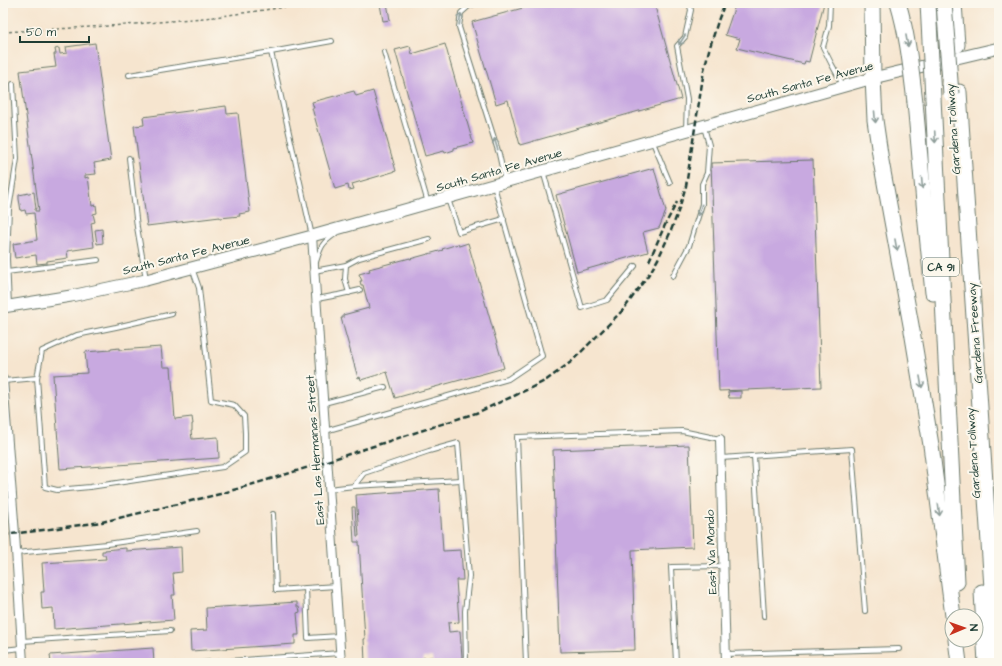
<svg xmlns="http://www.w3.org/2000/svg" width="1002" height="666" viewBox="0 0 1002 666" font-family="'Architects Daughter',sans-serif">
  <rect width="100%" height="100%" fill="#fbf7ec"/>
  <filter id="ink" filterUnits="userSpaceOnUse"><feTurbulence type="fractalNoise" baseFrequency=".025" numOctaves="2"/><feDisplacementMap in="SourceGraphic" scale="8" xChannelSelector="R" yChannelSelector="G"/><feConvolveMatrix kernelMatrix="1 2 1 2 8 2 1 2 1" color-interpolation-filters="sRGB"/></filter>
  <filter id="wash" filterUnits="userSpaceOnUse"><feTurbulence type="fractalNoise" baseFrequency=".012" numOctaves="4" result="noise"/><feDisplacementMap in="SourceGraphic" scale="16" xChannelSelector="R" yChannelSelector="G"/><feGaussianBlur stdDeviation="0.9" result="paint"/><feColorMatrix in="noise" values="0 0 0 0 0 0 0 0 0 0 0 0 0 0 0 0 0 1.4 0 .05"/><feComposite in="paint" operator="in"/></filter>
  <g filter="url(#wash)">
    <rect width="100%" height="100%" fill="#f6e5cf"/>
    <g id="blocks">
      <g fill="#c8a9e0">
        <polygon points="387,3 390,20 383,21 380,4"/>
        <polygon points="541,3 654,3 681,99 520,145 508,100 496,104 472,22"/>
        <polygon points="736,3 824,3 809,62 805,61 804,64 737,48 740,39 725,35"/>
        <polygon points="95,43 111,160 94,163 96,174 85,175 85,178 88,177 92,206 96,205 97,213 93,214 95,222 91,223 94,247 67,251 68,258 47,261 47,263 37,264 36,255 15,258 13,244 37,240 34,213 26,214 25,210 21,211 19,199 19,195 34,192 36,209 35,209 35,211 39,211 20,71 56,67 54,54 56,54 55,49 59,48 60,54 67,53 66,47"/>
        <polygon points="445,44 473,143 454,148 454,150 445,153 444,151 425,156 395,50 410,46 412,54"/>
        <polygon points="354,91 356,96 373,91 396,171 352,184 354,189 349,190 348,185 335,189 312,108 314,108 312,102"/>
        <polygon points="226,106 227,114 238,113 250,212 239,214 240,216 220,218 220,217 147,226 134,126 144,125 143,117"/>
        <polygon points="813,160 821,387 719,391 711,163"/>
        <polygon points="654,168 666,211 659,228 643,232 648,252 577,272 556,195"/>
        <polygon points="102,229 103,243 97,244 95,230"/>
        <polygon points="468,243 504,368 395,398 387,372 361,380 360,377 358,378 341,318 343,318 343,315 369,308 363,285 361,285 360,281 362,281 359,274 370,271 369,269 410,258 410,259 443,250 442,249 458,244 459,246"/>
        <polygon points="161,347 163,367 171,367 175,419 192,417 193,424 192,424 192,431 191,431 192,439 218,437 219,458 60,469 53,375 87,373 85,352 111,350 111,349 119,348 119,350"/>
        <polygon points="741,391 741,398 729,398 728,392"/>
        <polygon points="689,445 693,547 632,550 635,650 560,652 553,450"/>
        <polygon points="439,489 443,551 461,550 463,580 456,580 459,622 448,623 449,632 460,631 462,657 460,663 433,663 432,657 423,658 424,663 399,663 398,660 395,660 395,663 365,663 364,639 365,639 359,542 354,542 352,507 355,507 357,536 359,536 356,495"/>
        <polygon points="181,547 182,572 173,573 175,595 172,595 174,620 54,629 53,608 42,609 41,592 44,592 42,563 106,559 105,555 102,555 102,551 105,551 105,550 126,548 126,551"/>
        <polygon points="297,602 297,607 299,607 300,612 297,613 299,635 295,635 295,644 191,651 190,631 207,630 206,608"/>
        <polygon points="153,648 154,663 51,663 50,655"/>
      </g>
    </g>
  </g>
  <g filter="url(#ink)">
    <use href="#blocks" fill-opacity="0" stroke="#6a786a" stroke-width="1"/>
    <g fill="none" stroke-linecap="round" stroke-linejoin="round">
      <defs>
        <g id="lane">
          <polyline points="479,3 470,5 461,13 459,27 499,154 505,181"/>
          <polyline points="830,3 829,26 823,47 831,63 843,85"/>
          <polyline points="271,52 332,41"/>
          <polyline points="384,52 428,203"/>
          <polyline points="129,75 271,52 312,236"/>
          <polyline points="686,130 687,99 677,46 685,37 691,10 689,3"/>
          <polyline points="652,140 670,183"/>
          <polyline points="129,158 137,227 146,279"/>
          <polyline points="543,171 582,308 607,300 635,266"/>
          <polyline points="448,199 459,232 504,219"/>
          <path d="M316 262C321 246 322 243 335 234"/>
          <polyline points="314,271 346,265"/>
          <polyline points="7,272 98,260"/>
          <polyline points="673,276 689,246 702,204 702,184 707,173 709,145 704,127"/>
          <polyline points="349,293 345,279 346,265 359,258 429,239"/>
          <polyline points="317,299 338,295 360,290"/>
          <polyline points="9,306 7,259 9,209 17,159 13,84"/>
          <polyline points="172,314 116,327 77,335 42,351 37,378 45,487 57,490 90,487 223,467 245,452 245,433 244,416 234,405 211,400 199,288 192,268"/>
          <polyline points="4,381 37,378"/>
          <polyline points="324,403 385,387"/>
          <polyline points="325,431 508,379 542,356 494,186"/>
          <polyline points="754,456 764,616"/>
          <polyline points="721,458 852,449 865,611"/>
          <polyline points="354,486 461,480"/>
          <polyline points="329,489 354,486 364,473 429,451 458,443 469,576 465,611 466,663"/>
          <polyline points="273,514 276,590 306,588"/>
          <polyline points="16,553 107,544 197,531"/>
          <polyline points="336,586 306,588 308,638 339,636"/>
          <polyline points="22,641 170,631"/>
          <polyline points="3,650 22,648"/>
          <polyline points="726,654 899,649"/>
          <polyline points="202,663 340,653"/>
          <polyline points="526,663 517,437 682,431 720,439"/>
          <polyline points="649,663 676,662 671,567 723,566"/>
        </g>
        <g id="street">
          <polyline points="312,236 341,663"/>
          <polyline points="3,379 15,534 23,663"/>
          <polyline points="720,439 726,663"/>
        </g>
        <polyline id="secondary" points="3,307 71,296 146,280 312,236 873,78 999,48"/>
        <g id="highway">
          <polyline points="872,3 873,78 875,120 881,161 911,325 931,445 953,616"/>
          <polyline points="954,3 957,45"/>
          <polyline points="959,92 997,663"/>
          <polyline points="933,98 957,582"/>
          <polyline points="915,102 925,214 933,293"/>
          <polyline points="982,592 986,663"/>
          <polyline points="956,640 959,663"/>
        </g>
      </defs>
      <use href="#lane" stroke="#6a786a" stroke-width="6"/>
      <use href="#street" stroke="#6a786a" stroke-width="10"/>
      <use href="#secondary" stroke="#6a786a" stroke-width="13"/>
      <use href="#highway" stroke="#6a786a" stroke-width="17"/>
      <polyline stroke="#6a786a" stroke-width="1.5" stroke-dasharray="3 3" stroke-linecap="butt" points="3,32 125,25 214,17 314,3"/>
      <use href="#lane" stroke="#fff" stroke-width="4"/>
      <use href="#street" stroke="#fff" stroke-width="8"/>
      <use href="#secondary" stroke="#fff" stroke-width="11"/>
      <use href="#highway" stroke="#fff" stroke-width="15"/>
      <g stroke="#1f3d34" stroke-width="2.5" stroke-dasharray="6 3" stroke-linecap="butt">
        <polyline points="649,261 665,225 677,202"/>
        <polyline points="3,535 43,530 102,522 220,494 287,474 476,413 516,395 545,381 571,362 624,309 651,271 658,259 670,233 677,215 686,186 704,70 709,50 719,18 725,3"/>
      </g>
      <defs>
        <g id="highway-bridge">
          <path d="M898 3C908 36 911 69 915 102"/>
          <polyline points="928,3 933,98"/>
          <polyline points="944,3 951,94"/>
        </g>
      </defs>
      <use href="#highway-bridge" stroke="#6a786a" stroke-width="17" stroke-linecap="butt"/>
      <use href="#highway-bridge" stroke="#fff" stroke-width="15"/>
    </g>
    <defs><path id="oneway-shaft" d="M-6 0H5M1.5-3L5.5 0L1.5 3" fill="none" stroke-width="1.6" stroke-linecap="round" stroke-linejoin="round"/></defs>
    <g stroke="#8f9e9a">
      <use href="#oneway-shaft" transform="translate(460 19) rotate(-82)"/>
      <use href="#oneway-shaft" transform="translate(682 40) rotate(123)"/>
      <use href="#oneway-shaft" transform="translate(907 41) rotate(80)"/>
      <use href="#oneway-shaft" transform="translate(875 117) rotate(85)"/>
      <use href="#oneway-shaft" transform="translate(935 137) rotate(87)"/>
      <use href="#oneway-shaft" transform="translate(496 144) rotate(-107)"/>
      <use href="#oneway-shaft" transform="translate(922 183) rotate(85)"/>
      <use href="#oneway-shaft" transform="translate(700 210) rotate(107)"/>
      <use href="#oneway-shaft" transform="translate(896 245) rotate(80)"/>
      <use href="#oneway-shaft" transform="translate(921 382) rotate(80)"/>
      <use href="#oneway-shaft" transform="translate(939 510) rotate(83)"/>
    </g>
  </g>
  <g text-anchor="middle" stroke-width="4" stroke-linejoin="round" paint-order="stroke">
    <rect fill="#fbf7ec" stroke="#61756b" stroke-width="1" x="923" y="258" width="36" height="18" rx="3"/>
    <g font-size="11" font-weight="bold" fill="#1f3d34">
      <text x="941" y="271">CA 91</text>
    </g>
    <g font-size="12" fill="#1f3d34" stroke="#fbf7ec">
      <text transform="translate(810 82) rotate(-15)" y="4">South Santa Fe Avenue</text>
      <text transform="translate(953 129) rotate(-94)" y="4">Gardena Tollway</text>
      <text transform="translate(499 170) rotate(-16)" y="4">South Santa Fe Avenue</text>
      <text transform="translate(186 255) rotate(-14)" y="4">South Santa Fe Avenue</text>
      <text transform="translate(975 333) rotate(-94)" y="4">Gardena Freeway</text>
      <text transform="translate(315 450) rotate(-94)" y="4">East Las Hermanas Street</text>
      <text transform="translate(973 453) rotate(-94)" y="4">Gardena Tollway</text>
      <text transform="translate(711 552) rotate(-92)" y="4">East Via Mondo</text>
    </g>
  </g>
  <rect width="1002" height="666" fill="none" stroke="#fbf7ec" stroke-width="16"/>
  <g transform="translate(964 628) rotate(88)"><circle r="19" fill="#fbf7ec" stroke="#a3ada2"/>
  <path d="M0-3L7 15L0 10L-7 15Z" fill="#c8321e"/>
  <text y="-6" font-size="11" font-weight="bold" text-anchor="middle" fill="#1f3d34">N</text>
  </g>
  <path d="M20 36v6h69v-6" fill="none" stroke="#1f3d34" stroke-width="2"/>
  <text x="26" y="36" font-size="12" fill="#1f3d34" stroke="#fbf7ec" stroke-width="3" paint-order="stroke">50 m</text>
</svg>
